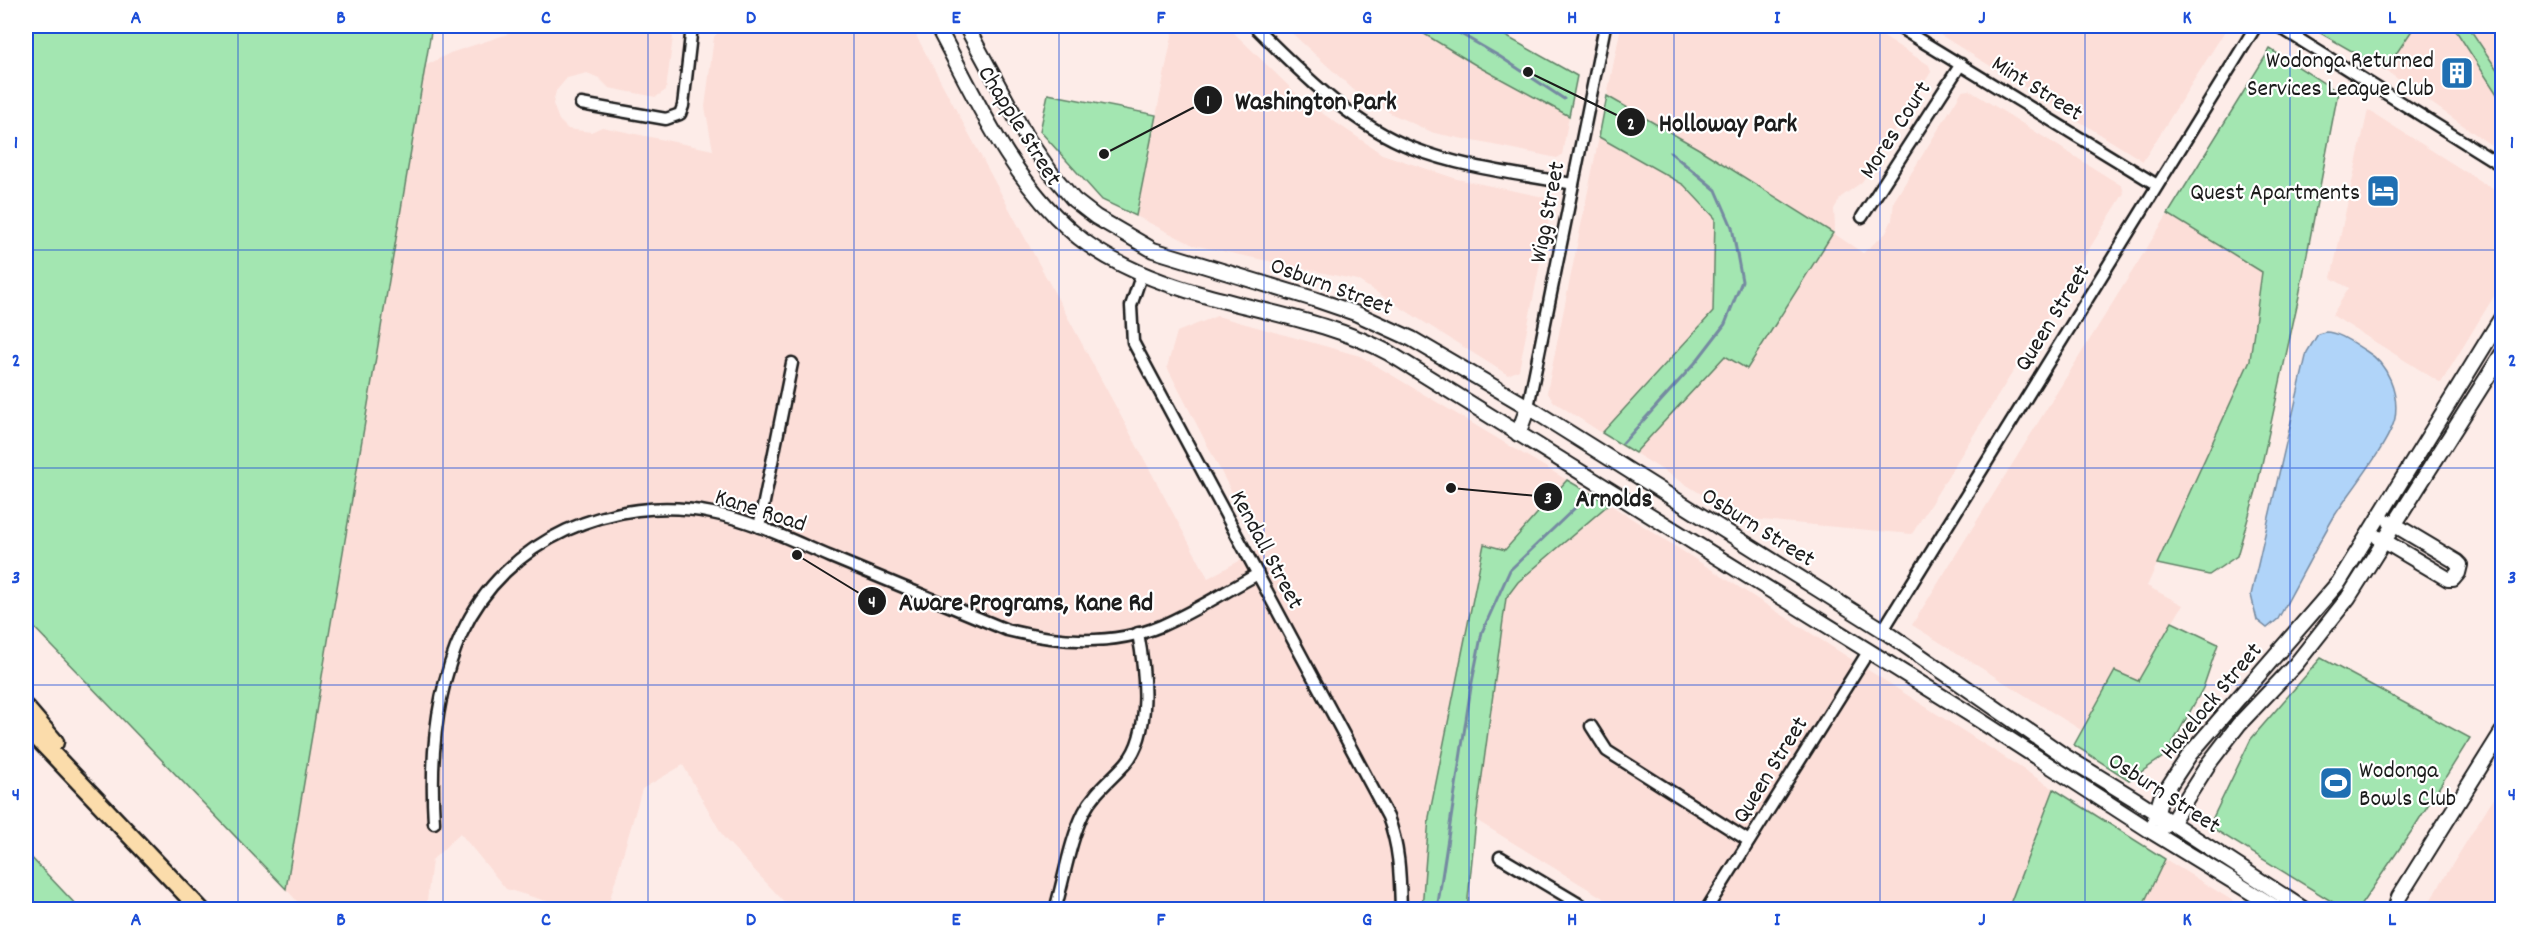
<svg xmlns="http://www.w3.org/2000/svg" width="2528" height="935" viewBox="0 0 2528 935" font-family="Dekko,sans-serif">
  <rect width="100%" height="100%" fill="#fdece8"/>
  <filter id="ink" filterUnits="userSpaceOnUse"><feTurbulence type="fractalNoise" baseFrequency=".0167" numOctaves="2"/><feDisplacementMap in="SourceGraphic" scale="12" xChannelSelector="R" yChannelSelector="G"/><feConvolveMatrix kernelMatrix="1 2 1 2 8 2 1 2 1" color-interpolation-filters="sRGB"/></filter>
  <g filter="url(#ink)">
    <g fill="#fcded8">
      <polygon points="566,26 663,29 673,37 666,90 656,97 609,88 599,78 587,73 567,78 556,91 553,104 559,120 568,129 591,132 602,127 713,150 705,107 714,37 723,26 911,26 1208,578 1261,549 1167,367 1177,332 1217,316 1360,356 1567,480 1505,550 1484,545 1429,817 1422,909 791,909 724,838 683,765 642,789 607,909 573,909 506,889 460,833 432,860 426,909 304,909 286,889 425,66 450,53 514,32"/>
      <polygon points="1174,26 1227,26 1303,100 1382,154 1457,179 1549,198 1552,203 1519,370 1508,375 1357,280 1193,245 1136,216"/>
      <polygon points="1284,26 1411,26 1479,67 1569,116 1562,155 1557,158 1434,133 1392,114 1356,92"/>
      <polygon points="1621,26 1866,26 1929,65 1931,72 1862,182 1841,197 1834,209 1835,227 1833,233 1863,253 1886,233 1892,220 1894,201 1962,91 1969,90 2122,186 2124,193 1912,534 1740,518 1635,453 1725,356 1747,369 1833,233 1699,149 1607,96"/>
      <polygon points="1926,26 2228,26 2143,161"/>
      <polygon points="2415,26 2453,26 2502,102 2502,153 2385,70"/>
      <polygon points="2468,26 2502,26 2502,77"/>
      <polygon points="2368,110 2502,195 2502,283 2441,383 2332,315 2349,288 2331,278"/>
      <polygon points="1599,137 1684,185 1715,218 1713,312 1602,433 1554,402 1547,392"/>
      <polygon points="2168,214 2262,271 2250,360 2147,586 2183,605 2138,681 2115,671 2081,730 1912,625"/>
      <polygon points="1609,504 2054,789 2008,909 1621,909 1476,820 1506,598 1518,582"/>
      <polygon points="2502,784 2502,909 2425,909"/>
      <polygon points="2165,859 2246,909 2141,910"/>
    </g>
    <g fill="#a3e6b1" stroke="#608166" stroke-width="1.5">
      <polygon points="26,26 432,26 286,889 26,619"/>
      <polygon points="1411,26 1488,26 1577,76 1569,116 1479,67"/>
      <polygon points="2308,26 2415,26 2385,70"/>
      <polygon points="2453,26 2468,26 2502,77 2502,102"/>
      <polygon points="2270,49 2338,92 2299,296 2256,491 2237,556 2209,575 2157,564 2250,360 2262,272 2168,214"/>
      <polygon points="1048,94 1156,115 1136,216 1102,200 1040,131"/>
      <polygon points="1607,96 1699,149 1833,233 1747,369 1725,356 1635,453 1602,433 1713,312 1715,218 1684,185 1599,137"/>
      <polygon points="1567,480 1609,504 1518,582 1506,598 1476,820 1467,909 1422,909 1429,817 1484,544 1505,550"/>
      <polygon points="2172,622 2218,644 2203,688 2166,755 2129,780 2074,745 2115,671 2138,681"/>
      <polygon points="2321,658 2470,738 2413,829 2358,909 2344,909 2209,826 2251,739"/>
      <polygon points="2054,789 2165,859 2141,909 2008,909"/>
      <polygon points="26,852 80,909 26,909"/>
    </g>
    <path fill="#b0d4f9" stroke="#758aa1" stroke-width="1.5" d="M2325 332C2339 332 2353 343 2366 351 2388 364 2399 392 2395 418 2390 442 2350 492 2335 515 2315 549 2297 585 2278 619L2267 628 2257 620 2251 595 2307 352 2318 334Z"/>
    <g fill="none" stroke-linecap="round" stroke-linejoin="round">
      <g stroke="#758aa1" stroke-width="3">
        <polyline points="1447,26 1499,56 1564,99"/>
        <polyline points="1623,443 1695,363 1725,324 1742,281 1732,227 1716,190 1670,152"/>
        <polyline points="1437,910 1471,687 1482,632 1510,570 1577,506"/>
      </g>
      <defs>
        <g id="street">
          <path d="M1254 26C1302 73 1349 123 1412 148 1463 168 1520 174 1573 184"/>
          <polyline points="1897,26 2157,185"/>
          <polyline points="2278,26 2502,166"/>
          <polyline points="581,104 666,119 680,114 683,106 692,26"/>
          <polyline points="1862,217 1961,64"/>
          <path d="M1142 273 1131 306 1133 342 1388 817C1400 848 1400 877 1401 910"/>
          <polyline points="1528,407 1605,26"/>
          <polyline points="759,527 792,363"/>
          <polyline points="1883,630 2256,26"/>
          <polyline points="1591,726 1607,751 1749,841"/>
          <path d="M434 823C430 759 435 692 462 633 505 539 614 493 712 513 754 521 793 541 831 557 890 581 948 606 1007 630 1056 642 1113 646 1161 626 1194 612 1226 591 1258 574"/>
          <polyline points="1500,857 1589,910"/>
          <path d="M1055 910C1064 879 1070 840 1084 812 1094 792 1112 779 1126 763 1152 733 1145 670 1138 633"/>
          <polyline points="1706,910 1868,652"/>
        </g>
        <g id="secondary">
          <path d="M937 26C975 96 1008 175 1070 230 1108 264 1159 283 1207 296 1268 313 1333 323 1389 353L1973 716 2154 833 2280 910"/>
          <polyline points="966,26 1025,135 1051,173 1074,200 1096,217 1153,250 1314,299 1355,313 1412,339 1528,407 1883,630 2066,757 2138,801 2305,910"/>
          <polyline points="1518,434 1528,407"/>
          <polyline points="2379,538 2448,579 2453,579 2458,573 2460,565 2457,562 2390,522"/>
          <polyline points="2155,819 2161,798 2190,754 2339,582 2502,317"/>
          <polyline points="2163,827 2171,823 2209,763 2239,724 2296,664 2348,598 2502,354"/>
          <polyline points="2395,910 2399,897 2502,732"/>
        </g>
        <g id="primary">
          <polyline points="26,708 55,742"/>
          <polyline points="26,726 201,910"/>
        </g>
      </defs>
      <use href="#street" stroke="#1c1c1c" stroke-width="15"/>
      <use href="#secondary" stroke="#1c1c1c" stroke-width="18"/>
      <use href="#primary" stroke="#1c1c1c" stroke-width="21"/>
      <use href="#street" stroke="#fff" stroke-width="10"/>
      <use href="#secondary" stroke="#fff" stroke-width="14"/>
      <use href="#primary" stroke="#fbdcab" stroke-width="16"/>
    </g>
  </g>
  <path fill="none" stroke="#1d4ed8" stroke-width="1.5" stroke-opacity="0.55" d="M238 26V910M443 26V910M648 26V910M854 26V910M1059 26V910M1264 26V910M1469 26V910M1674 26V910M1880 26V910M2085 26V910M2290 26V910M26 250H2502M26 468H2502M26 685H2502"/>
  <defs>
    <symbol id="building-square" viewBox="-11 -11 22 22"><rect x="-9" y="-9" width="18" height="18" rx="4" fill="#1f6fb2" stroke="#fff"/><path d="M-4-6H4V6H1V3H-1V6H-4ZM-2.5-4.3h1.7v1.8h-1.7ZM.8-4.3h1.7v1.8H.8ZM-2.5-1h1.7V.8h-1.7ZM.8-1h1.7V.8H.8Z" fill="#fff"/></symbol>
    <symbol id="hotel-square" viewBox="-11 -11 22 22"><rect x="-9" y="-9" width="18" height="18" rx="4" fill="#1f6fb2" stroke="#fff"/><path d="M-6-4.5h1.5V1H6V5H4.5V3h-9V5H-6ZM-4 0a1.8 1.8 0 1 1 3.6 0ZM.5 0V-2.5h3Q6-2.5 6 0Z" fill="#fff"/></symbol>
    <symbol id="stadium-square" viewBox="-11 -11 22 22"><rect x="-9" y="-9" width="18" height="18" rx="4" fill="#1f6fb2" stroke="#fff"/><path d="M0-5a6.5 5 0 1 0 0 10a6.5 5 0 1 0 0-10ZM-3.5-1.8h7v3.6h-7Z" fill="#fff"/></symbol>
  </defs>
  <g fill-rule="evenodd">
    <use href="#building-square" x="2438" y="54" width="38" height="38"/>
    <use href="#hotel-square" x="2364" y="172" width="38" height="38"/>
    <use href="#stadium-square" x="2317" y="764" width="38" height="38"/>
  </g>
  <g text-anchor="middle" stroke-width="4.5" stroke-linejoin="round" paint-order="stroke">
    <g font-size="24" fill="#1c1c1c" stroke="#fff" text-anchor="end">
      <text x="2434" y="67">Wodonga Returned<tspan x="2434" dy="28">Services League Club</tspan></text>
      <text x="2360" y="199">Quest Apartments</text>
      <text x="2359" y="777" text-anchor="start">Wodonga<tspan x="2359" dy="28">Bowls Club</tspan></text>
    </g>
    <g font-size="24" fill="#1c1c1c" stroke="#fff">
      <text transform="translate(2038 87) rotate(32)" y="8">Mint Street</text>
      <text transform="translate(1021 125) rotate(58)" y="8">Chapple Street</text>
      <text transform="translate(1894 129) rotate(-57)" y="8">Mores Court</text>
      <text transform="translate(1546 212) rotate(-79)" y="8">Wigg Street</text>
      <text transform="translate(1332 285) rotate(20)" y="8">Osburn Street</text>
      <text transform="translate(2051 317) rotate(-58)" y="8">Queen Street</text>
      <text transform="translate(761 509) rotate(18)" y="8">Kane Road</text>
      <text transform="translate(1759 526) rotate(32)" y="8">Osburn Street</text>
      <text transform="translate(1268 549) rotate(62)" y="8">Kendall Street</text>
      <text transform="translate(2210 700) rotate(-50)" y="8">Havelock Street</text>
      <text transform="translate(1769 769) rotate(-58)" y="8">Queen Street</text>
      <text transform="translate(2165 792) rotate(33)" y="8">Osburn Street</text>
    </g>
  </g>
  <path fill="none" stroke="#1c1c1c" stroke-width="2" d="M1104 154L1208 100M1528 72L1631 122M1451 488L1548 497M797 555L872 601"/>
  <g fill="#1c1c1c" stroke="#fff" stroke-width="2">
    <circle cx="1104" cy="154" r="6"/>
    <circle cx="1528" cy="72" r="6"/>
    <circle cx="1451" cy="488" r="6"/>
    <circle cx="797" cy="555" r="6"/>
    <circle cx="1208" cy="100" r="15"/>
    <circle cx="1631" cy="122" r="15"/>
    <circle cx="1548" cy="497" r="15"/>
    <circle cx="872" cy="601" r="15"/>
  </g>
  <g font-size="18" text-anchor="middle" font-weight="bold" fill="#fff">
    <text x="1208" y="106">1</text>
    <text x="1631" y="129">2</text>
    <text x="1548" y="503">3</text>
    <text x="872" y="607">4</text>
  </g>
  <g font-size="26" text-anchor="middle" font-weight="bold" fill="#1c1c1c" stroke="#fff" stroke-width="4.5" stroke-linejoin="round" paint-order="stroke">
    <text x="1316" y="109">Washington Park</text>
    <text x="1728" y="131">Holloway Park</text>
    <text x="1614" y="506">Arnolds</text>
    <text x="1026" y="610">Aware Programs, Kane Rd</text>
  </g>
  <rect width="2528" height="935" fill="none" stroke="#fff" stroke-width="66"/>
  <rect x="33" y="33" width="2462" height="869" fill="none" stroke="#1d4ed8" stroke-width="2"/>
  <g font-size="20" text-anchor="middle" font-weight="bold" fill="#1d4ed8">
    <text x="136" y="23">A</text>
    <text x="341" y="23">B</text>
    <text x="546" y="23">C</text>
    <text x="751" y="23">D</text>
    <text x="956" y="23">E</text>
    <text x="1161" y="23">F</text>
    <text x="1367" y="23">G</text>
    <text x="1572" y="23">H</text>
    <text x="1777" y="23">I</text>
    <text x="1982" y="23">J</text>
    <text x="2187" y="23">K</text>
    <text x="2392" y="23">L</text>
    <text x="16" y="148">1</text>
    <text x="2512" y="148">1</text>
    <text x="16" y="366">2</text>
    <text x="2512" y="366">2</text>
    <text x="16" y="583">3</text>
    <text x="2512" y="583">3</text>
    <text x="16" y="800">4</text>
    <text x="2512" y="800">4</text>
    <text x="136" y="925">A</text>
    <text x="341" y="925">B</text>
    <text x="546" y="925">C</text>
    <text x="751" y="925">D</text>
    <text x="956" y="925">E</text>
    <text x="1161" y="925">F</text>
    <text x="1367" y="925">G</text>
    <text x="1572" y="925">H</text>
    <text x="1777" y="925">I</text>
    <text x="1982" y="925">J</text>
    <text x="2187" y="925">K</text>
    <text x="2392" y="925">L</text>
  </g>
</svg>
